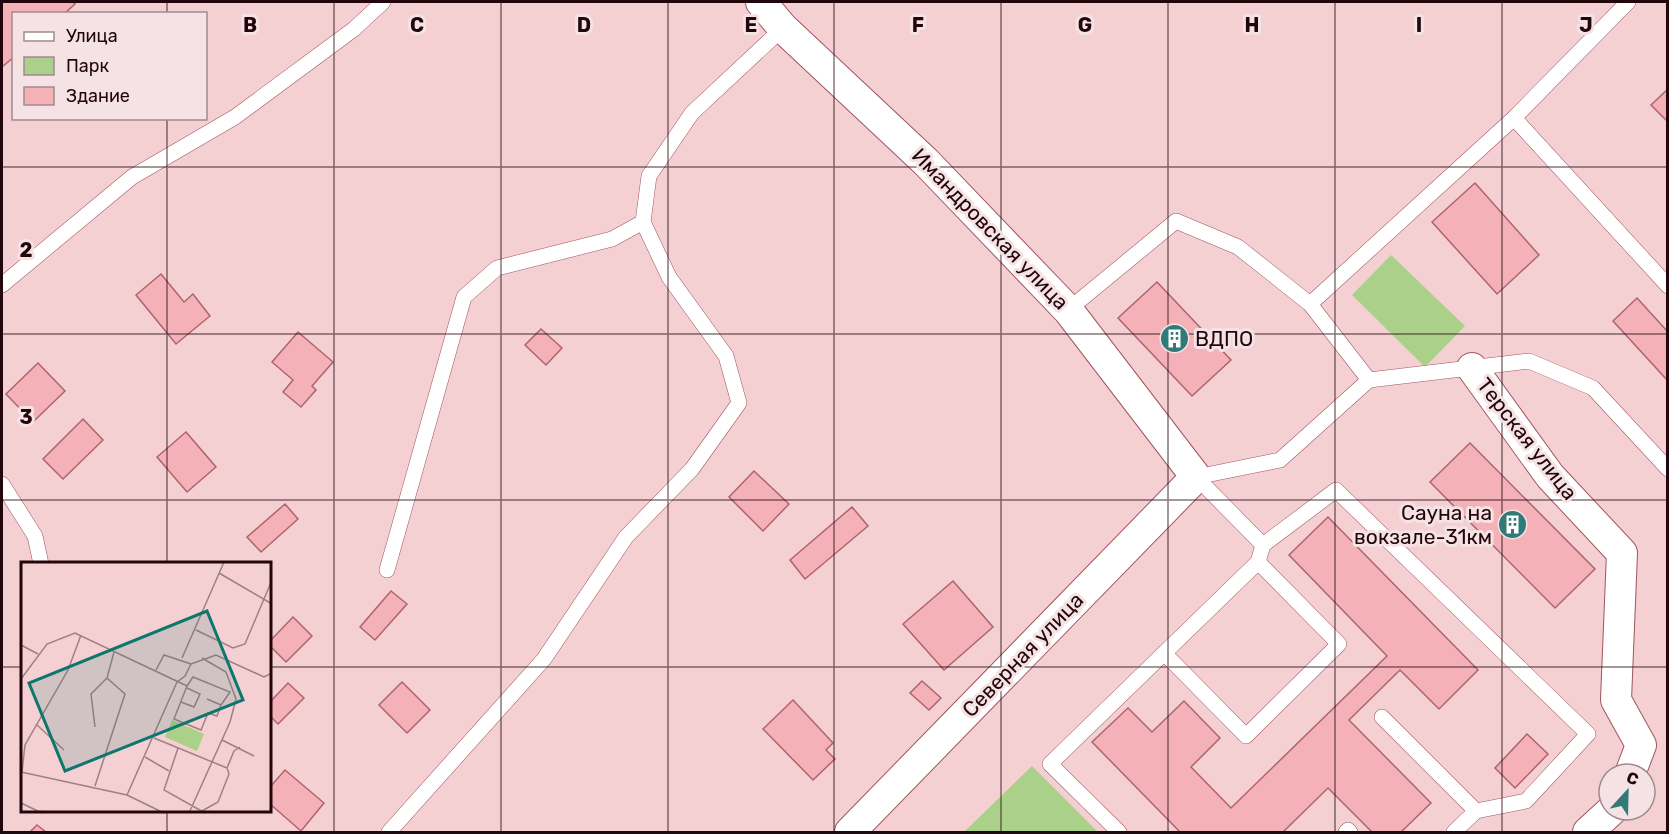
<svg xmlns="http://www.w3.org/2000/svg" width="1669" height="834" viewBox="0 0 1669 834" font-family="Rubik,sans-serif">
  <rect width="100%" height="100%" fill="#f4d0d3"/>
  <g fill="#aad08a">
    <polygon points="1391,255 1465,326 1425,367 1352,295"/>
    <polygon points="1032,766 1098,832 964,832"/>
  </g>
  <g fill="#f5b1b8" stroke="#b0636e" stroke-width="1.5">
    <polygon points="2,2 73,2 75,4 64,14 14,14 14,57 2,67"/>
    <polygon points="1668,89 1668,122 1651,105"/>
    <polygon points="1475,183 1539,255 1497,294 1432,222"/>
    <polygon points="161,274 184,302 193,294 210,316 176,344 136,295"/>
    <polygon points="1157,282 1231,360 1192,396 1118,318"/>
    <polygon points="1637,298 1668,332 1668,381 1613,321"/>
    <polygon points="541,329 562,348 546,365 525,345"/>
    <polygon points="298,332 333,362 312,386 316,390 301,407 283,392 293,380 272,362"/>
    <polygon points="38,363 65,391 33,422 6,394"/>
    <polygon points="83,419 103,440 63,479 43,459"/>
    <polygon points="186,432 216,467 187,492 157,457"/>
    <polygon points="1470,443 1595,569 1555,608 1430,482"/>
    <polygon points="754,471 789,504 763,531 729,497"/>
    <polygon points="285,504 298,519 261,552 247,537"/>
    <polygon points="852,507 868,526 805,579 790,560"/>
    <polygon points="1328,517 1478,670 1439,709 1400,670 1349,720 1431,803 1401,832 1372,832 1328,788 1283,832 1180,832 1092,742 1128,708 1152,732 1184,701 1220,738 1191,767 1231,808 1387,656 1289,555"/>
    <polygon points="953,581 993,627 944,670 903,624"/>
    <polygon points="391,591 407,604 375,640 360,627"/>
    <polygon points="293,617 312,636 286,662 270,646 270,641"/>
    <polygon points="922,681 941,698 929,710 910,693"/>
    <polygon points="402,682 430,710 407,733 379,705"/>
    <polygon points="288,683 304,698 278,724 270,716 270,702"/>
    <polygon points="793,700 833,743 826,750 835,759 813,780 763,729"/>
    <polygon points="1527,734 1548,754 1515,788 1495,768"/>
    <polygon points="285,770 324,803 301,831 270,804 270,787"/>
    <polygon points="37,825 46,832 30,832"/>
  </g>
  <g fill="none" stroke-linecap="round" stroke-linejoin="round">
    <defs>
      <g id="lane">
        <polyline points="1514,118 1668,286"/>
        <polyline points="2,285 132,177 235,117 354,29 383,2"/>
        <polyline points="1310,304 1514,118 1628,2"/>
        <polyline points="1068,310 1176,221 1238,247 1310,304 1369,380 1280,460 1196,477"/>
        <polyline points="1369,380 1529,361 1593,388 1668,469"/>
        <polyline points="2,484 35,536 41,564"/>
        <polyline points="1263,545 1336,490 1588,734 1526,801 1476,811"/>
        <polyline points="387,570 464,297 497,268 612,239 643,222"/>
        <polyline points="1164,653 1246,736 1339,644 1258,562"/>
        <polyline points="1382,717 1476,811 1454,832"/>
        <polyline points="389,832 544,659 626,537 692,469 739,403 726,356 669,277 643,222 649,176 692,113 783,28"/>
        <polyline points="1119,832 1050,764 1258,562 1263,545 1196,477"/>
        <polyline points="1346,832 1348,830 1350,832"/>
      </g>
      <g id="street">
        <polyline points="761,2 783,28 926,162 1068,310 1196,477 850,832"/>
        <polyline points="1472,368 1550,476 1622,553 1616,700 1641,745 1630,774"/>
        <polyline points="1588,832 1612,810"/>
      </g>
    </defs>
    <use href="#lane" stroke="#a15560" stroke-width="16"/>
    <use href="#street" stroke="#a15560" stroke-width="32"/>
    <use href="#lane" stroke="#fff" stroke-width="15"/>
    <use href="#street" stroke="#fff" stroke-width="30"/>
  </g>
  <path fill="none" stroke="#23060c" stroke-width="1.5" stroke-opacity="0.55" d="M167 2V14M334 2V832M501 2V832M668 2V832M834 2V832M1001 2V832M1168 2V832M1335 2V832M1502 2V832M167 118V564M2 167H1668M2 334H1668M2 500H1668M2 667H22M270 667H1668M167 812V832"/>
  <defs>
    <symbol id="building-disc" viewBox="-11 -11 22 22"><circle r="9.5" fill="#317a77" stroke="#f5e2e4"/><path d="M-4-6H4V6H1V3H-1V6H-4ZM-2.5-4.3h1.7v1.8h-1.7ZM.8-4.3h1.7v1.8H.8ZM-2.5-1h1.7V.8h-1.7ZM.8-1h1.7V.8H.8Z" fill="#fff"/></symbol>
  </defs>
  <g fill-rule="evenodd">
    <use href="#building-disc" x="1158" y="322" width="33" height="33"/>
    <use href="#building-disc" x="1496" y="508" width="33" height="33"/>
  </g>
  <g text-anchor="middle" stroke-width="6" stroke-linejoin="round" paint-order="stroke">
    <g font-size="21" fill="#23060c" stroke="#f5e2e4">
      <text transform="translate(990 229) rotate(46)" y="7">Имандровская улица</text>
      <text transform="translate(1527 439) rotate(52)" y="7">Терская улица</text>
      <text transform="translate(1023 655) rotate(-46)" y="7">Северная улица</text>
    </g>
    <g font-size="21" fill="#23060c" stroke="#f5e2e4" text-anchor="start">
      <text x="1195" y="346">ВДПО</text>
      <text x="1492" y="520" text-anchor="end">Сауна на<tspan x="1492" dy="24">вокзале-31км</tspan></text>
    </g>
  </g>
  <g transform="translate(21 562)">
    <rect width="250" height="250" fill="#f4d0d3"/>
    <path d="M151 158 183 172 176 189 144 175Z" fill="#aad08a"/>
    <path fill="none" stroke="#a07f83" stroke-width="1.5" d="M198 11 251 42M175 68 212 86 224 82 251 18M0 83 17 92M161 96 203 0M170 102 195 93 243 115 251 111M135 108 143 93 170 102 164 114 156 120M0 117 26 82 54 71 166 124 153 157 180 168 187 151 196 154 200 143 186 137M166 124 172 115 209 130 200 143M160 140 173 145 179 132 166 126M15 162 43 188M74 165 70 132 86 116M133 176 206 206 213 189 219 185M201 178 233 194M157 186 143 228 184 251M124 195 148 209M0 210 106 233 143 251M1 210 4 183 47 108 60 73M74 224 104 132 86 116 93 90M106 233 156 120M0 241 21 251M181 249 197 240 208 212 206 206M168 251 209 160 215 137 205 110 181 96"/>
    <path fill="#0f766e" fill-opacity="0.15" stroke="#0f766e" stroke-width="3" d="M186 49 222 138 44 209 8 121Z"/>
    <rect width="250" height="250" fill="none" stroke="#23060c" stroke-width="3"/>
  </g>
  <g font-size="20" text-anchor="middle" font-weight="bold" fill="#23060c" stroke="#f5e2e4" stroke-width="6" stroke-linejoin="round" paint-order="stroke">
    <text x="250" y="32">B</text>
    <text x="417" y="32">C</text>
    <text x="584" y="32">D</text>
    <text x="751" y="32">E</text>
    <text x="918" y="32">F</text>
    <text x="1085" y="32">G</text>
    <text x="1252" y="32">H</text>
    <text x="1419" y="32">I</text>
    <text x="1586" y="32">J</text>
    <text x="26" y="257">2</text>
    <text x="26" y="424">3</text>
  </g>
  <rect width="1669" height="834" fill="none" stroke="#23060c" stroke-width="6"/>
  <rect x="12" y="12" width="195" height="108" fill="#f5e2e4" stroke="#a18a8e" stroke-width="1.5"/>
  <rect x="24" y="32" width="30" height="9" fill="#ffffff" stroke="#a18a8e" stroke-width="1.5"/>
  <text x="66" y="42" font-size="18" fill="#23060c">Улица</text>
  <rect x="24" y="57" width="30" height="18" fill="#aad08a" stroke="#a18a8e" stroke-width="1.5"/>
  <text x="66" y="72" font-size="18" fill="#23060c">Парк</text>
  <rect x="24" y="87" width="30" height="18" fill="#f5b1b8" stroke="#a18a8e" stroke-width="1.5"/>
  <text x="66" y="102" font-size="18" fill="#23060c">Здание</text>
  <g transform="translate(1627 792) rotate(22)"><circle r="28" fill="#f5e2e4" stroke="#a18a8e" stroke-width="1.5"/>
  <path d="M0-4.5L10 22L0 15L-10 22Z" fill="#317a77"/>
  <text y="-9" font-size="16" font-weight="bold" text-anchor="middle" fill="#23060c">С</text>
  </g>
</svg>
